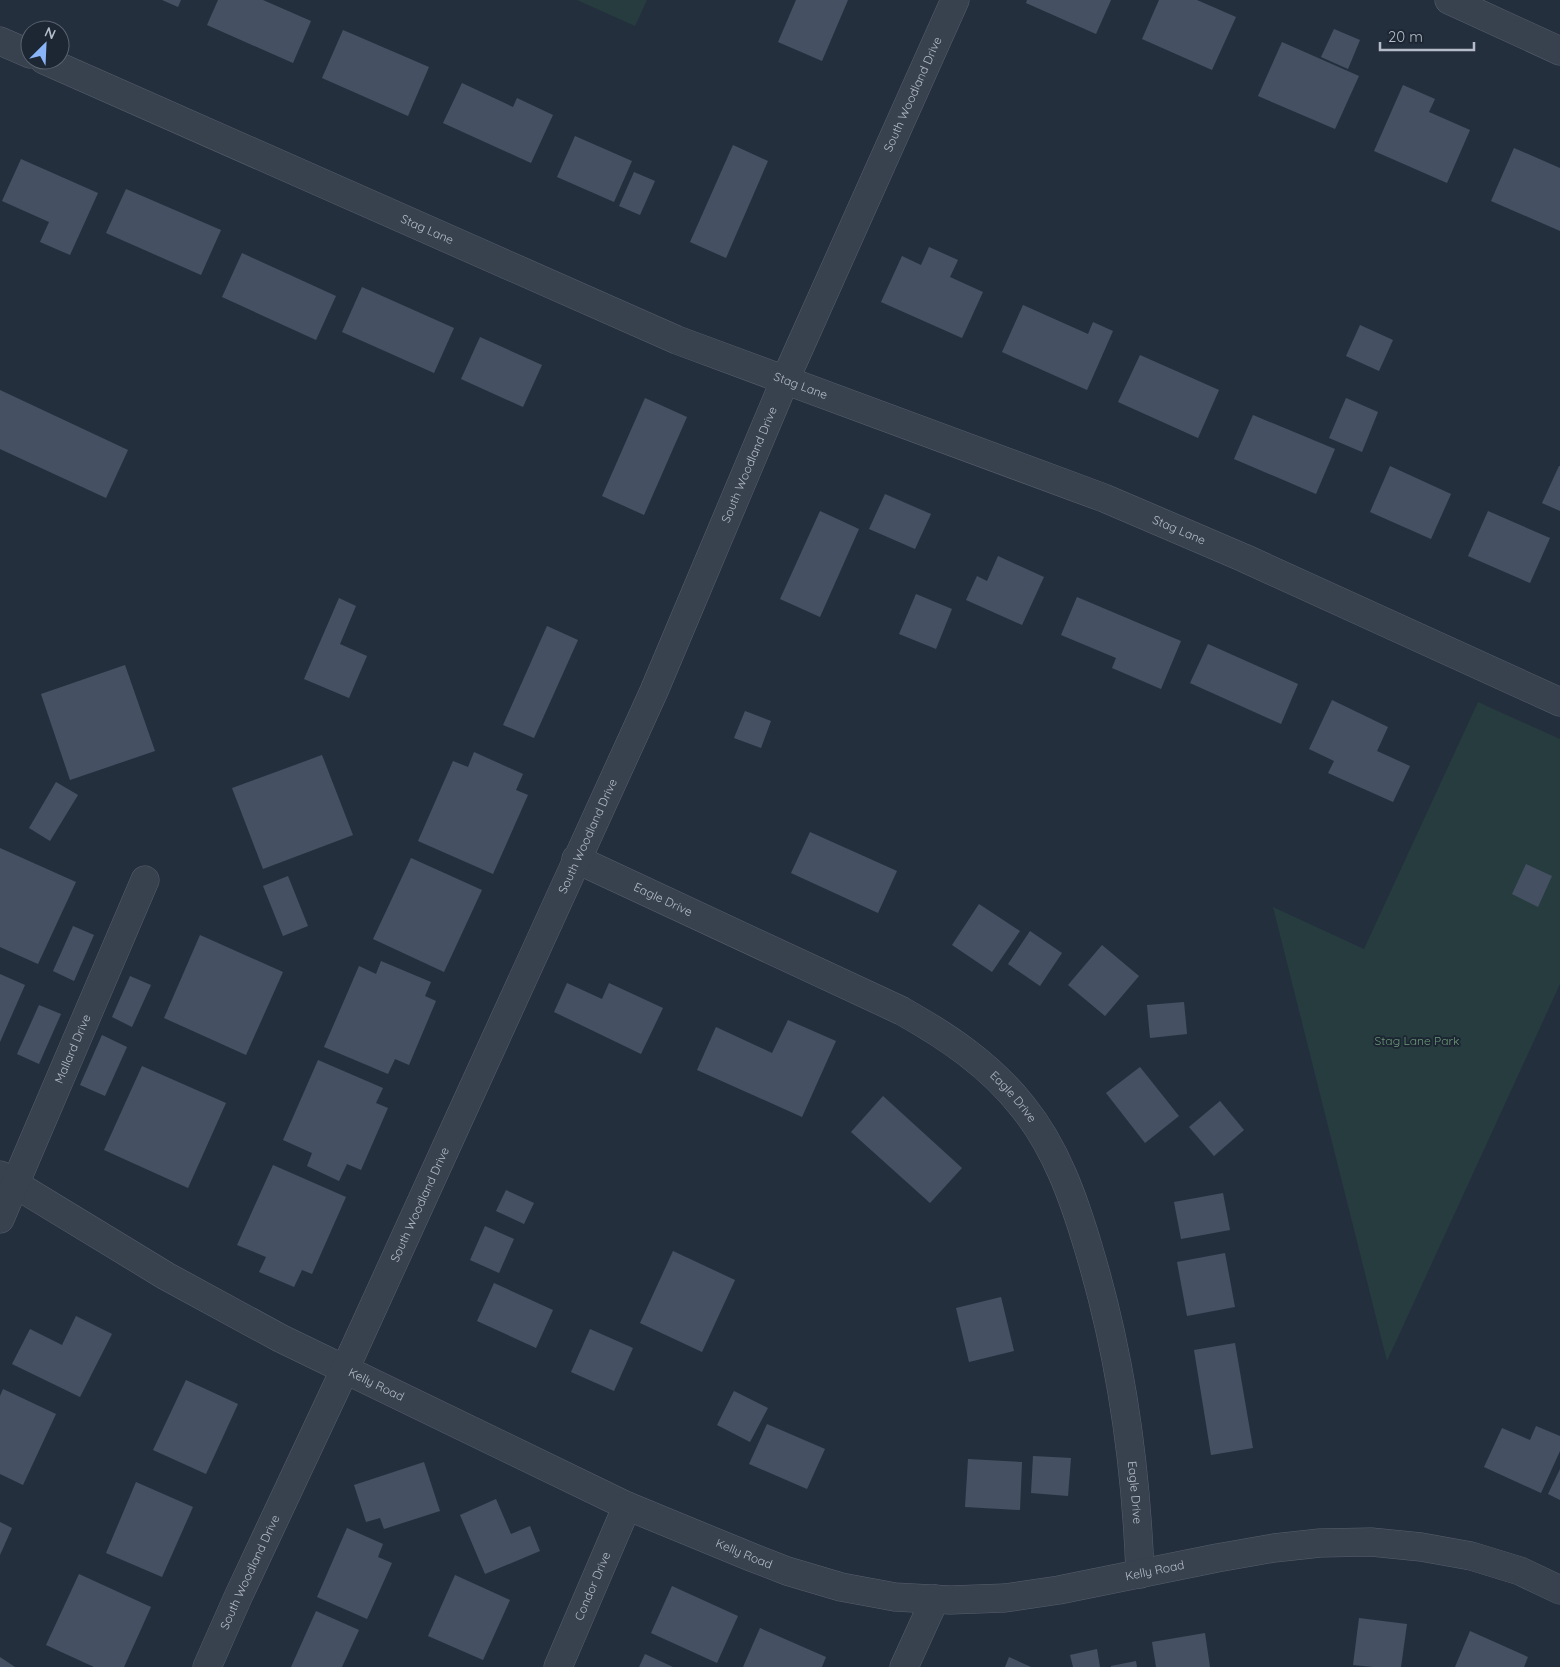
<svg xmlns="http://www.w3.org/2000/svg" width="1560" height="1667" viewBox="0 0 1560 1667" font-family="Quicksand,sans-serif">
  <rect width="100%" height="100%" fill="#242f3e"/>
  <g fill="#263c3f">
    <polygon points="577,0 647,0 635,26"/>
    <polygon points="1478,702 1560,739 1560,984 1387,1361 1273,907 1364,949"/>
  </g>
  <g fill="#455162">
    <polygon points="162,0 181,0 178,7"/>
    <polygon points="218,0 263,0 311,21 293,63 207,25"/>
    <polygon points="796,0 848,0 822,61 778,42"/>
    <polygon points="1027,0 1111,0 1096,34 1026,3"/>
    <polygon points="1159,0 1197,0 1236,17 1212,70 1142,39"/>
    <polygon points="1334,29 1360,40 1348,69 1321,57"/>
    <polygon points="343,30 429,67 408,116 322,78"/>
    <polygon points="1282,42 1359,76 1335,129 1258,96"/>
    <polygon points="462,83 513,107 517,98 553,115 531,163 443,123"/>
    <polygon points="1403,85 1435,99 1429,112 1470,130 1447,183 1374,151"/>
    <polygon points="575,136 632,161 614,202 557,177"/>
    <polygon points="733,145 768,161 726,258 690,242"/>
    <polygon points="1514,148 1560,168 1560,231 1491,201"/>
    <polygon points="21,159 98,193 70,255 40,242 49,222 2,201"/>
    <polygon points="634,172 655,181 640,215 619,206"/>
    <polygon points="126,189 221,230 201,275 106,233"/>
    <polygon points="929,247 958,260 950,277 983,292 962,338 881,302 902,256 921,265"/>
    <polygon points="242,253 336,296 316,340 222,297"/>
    <polygon points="362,287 454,328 434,373 342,332"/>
    <polygon points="1023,305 1088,334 1093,322 1113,331 1087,390 1002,352"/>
    <polygon points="1360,325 1393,340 1379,371 1346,356"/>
    <polygon points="480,337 542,365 523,407 461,379"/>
    <polygon points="1140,355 1219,390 1198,438 1118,402"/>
    <polygon points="0,390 128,450 106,498 0,449"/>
    <polygon points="645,398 687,417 644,515 602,496"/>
    <polygon points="1346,398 1378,412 1362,452 1329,438"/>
    <polygon points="1253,415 1335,449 1316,494 1234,459"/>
    <polygon points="1390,466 1451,494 1431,539 1370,512"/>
    <polygon points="1559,466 1560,466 1560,511 1542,503"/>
    <polygon points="885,494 931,514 915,549 869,529"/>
    <polygon points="820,511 859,529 820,617 780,599"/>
    <polygon points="1488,511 1550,538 1530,583 1468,556"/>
    <polygon points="998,556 1044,577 1022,625 966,600 977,576 987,581"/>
    <polygon points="916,594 952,609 936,649 899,634"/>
    <polygon points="1077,597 1181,641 1161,689 1112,668 1116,658 1061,635"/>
    <polygon points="339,598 356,606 340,644 367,656 349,698 304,679"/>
    <polygon points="547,626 578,640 534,738 503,725"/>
    <polygon points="1208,644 1298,684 1281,724 1190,683"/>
    <polygon points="125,665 155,751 70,780 41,694"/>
    <polygon points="1332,700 1388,727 1377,751 1410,766 1393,802 1328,773 1334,761 1309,749"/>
    <polygon points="745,711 771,721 761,748 734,738"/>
    <polygon points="474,752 523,774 516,790 528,795 493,874 418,841 453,761 468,767"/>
    <polygon points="322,755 353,835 263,869 232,788"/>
    <polygon points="56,782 78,795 50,841 29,828"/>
    <polygon points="810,832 897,871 878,913 791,873"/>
    <polygon points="0,848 76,882 38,964 0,947"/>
    <polygon points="411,858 482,890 444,972 373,939"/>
    <polygon points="1526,864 1552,876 1538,907 1512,894"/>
    <polygon points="288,876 308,926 283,936 263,886"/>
    <polygon points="979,904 1020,931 992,972 952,945"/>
    <polygon points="73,926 94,935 74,981 53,971"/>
    <polygon points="1030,931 1062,953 1040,986 1008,964"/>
    <polygon points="200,935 283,972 246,1055 164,1018"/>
    <polygon points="1102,945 1139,976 1105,1016 1068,985"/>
    <polygon points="381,961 431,982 425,996 436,1001 409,1065 395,1059 388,1074 324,1047 359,966 376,974"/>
    <polygon points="0,974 25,985 0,1042"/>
    <polygon points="130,976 151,985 132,1027 112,1017"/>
    <polygon points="567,983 602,999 609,983 663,1008 641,1054 554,1012"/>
    <polygon points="1184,1002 1187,1034 1150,1038 1147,1005"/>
    <polygon points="39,1005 61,1014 39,1064 17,1054"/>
    <polygon points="788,1020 836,1041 802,1117 697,1070 716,1027 772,1053"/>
    <polygon points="102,1035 127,1047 105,1096 80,1085"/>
    <polygon points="318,1060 383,1088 376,1103 388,1108 361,1170 347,1164 339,1181 307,1166 312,1153 283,1140"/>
    <polygon points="142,1066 226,1103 188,1188 104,1150"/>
    <polygon points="1140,1067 1179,1116 1145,1143 1106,1093"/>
    <polygon points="883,1096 962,1168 930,1203 851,1132"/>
    <polygon points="1220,1101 1244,1130 1214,1156 1189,1127"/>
    <polygon points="273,1165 346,1197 312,1274 302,1270 294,1287 259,1272 266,1257 237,1245"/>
    <polygon points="506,1190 534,1203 524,1224 496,1211"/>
    <polygon points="1223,1193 1230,1230 1181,1239 1174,1202"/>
    <polygon points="485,1226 514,1239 499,1273 470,1260"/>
    <polygon points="673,1251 735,1280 702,1352 640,1323"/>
    <polygon points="1225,1253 1235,1307 1187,1316 1177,1262"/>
    <polygon points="494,1283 553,1310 536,1348 477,1321"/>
    <polygon points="1001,1297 1014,1351 969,1362 956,1308"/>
    <polygon points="76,1316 112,1334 80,1397 12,1364 30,1329 62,1345"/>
    <polygon points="590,1329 633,1348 614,1391 571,1372"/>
    <polygon points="1235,1343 1253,1448 1211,1455 1194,1350"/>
    <polygon points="186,1380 238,1404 206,1474 153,1450"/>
    <polygon points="3,1389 56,1414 23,1485 0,1474 0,1396"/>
    <polygon points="734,1391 768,1408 750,1442 717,1425"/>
    <polygon points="767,1424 825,1449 807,1489 749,1464"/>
    <polygon points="1536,1426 1560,1436 1560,1451 1541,1493 1484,1467 1502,1428 1530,1440"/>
    <polygon points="1033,1456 1071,1458 1068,1496 1031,1493"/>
    <polygon points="968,1459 1022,1462 1020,1510 965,1507"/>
    <polygon points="424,1462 440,1511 384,1529 380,1518 366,1522 354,1485"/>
    <polygon points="1560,1469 1560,1500 1548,1494"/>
    <polygon points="136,1482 193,1507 162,1577 106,1553"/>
    <polygon points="496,1499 511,1534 530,1526 540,1551 485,1574 460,1515"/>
    <polygon points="0,1522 12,1528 0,1555"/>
    <polygon points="347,1528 383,1544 378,1557 392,1563 367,1619 317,1597"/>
    <polygon points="79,1574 151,1607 124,1667 94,1667 46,1645"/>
    <polygon points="455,1575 510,1600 483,1660 428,1636"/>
    <polygon points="672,1586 738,1616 717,1663 651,1633"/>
    <polygon points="316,1611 359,1630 342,1667 291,1667"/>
    <polygon points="1359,1618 1407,1624 1401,1667 1373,1667 1353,1665"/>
    <polygon points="760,1628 826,1657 822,1667 743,1667"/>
    <polygon points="1470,1631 1528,1657 1524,1667 1455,1667"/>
    <polygon points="1205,1633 1210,1667 1156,1667 1152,1642"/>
    <polygon points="1097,1649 1100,1667 1073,1667 1070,1655"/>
    <polygon points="645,1654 673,1667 639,1667"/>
    <polygon points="0,1657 15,1667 0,1667"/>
    <polygon points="1009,1657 1031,1667 1005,1667"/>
    <polygon points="1136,1661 1137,1667 1111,1667 1111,1666"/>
  </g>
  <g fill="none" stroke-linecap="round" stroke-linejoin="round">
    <defs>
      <g id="minor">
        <polyline points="1449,0 1560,51"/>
        <polyline points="0,41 30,54"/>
        <path id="s1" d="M44 60 677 340 1104 498 1244 558 1560 702"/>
        <path id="s2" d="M576 859 902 1011C948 1037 990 1065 1023 1107 1056 1148 1074 1199 1089 1250 1121 1356 1136 1463 1140 1574"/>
        <path id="s3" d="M0 1175 166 1276 280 1338 627 1506 751 1557 787 1571 841 1587 895 1597 950 1600 1005 1598 1059 1590 1217 1558 1274 1548 1320 1543 1371 1542 1421 1547 1471 1556 1520 1571 1560 1590"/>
        <path id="s4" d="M0 1219 145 880"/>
        <path id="s5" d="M207 1667 238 1597 345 1369 654 691 785 380 955 0"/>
        <path id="s6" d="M558 1667 627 1506"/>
        <polyline points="904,1667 935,1599"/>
      </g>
    </defs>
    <use href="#minor" stroke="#565f6c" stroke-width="29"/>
    <use href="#minor" stroke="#38414e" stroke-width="28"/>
  </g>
  <g text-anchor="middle" stroke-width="4" stroke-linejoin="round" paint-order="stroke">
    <g font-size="12" fill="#b4bcc9" stroke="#1d2633">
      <text dy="4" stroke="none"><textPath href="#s5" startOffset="1724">South Woodland Drive</textPath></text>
      <text dy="4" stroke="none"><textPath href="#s1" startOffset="419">Stag Lane</textPath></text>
      <text dy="4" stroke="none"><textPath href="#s1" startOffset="824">Stag Lane</textPath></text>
      <text dy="4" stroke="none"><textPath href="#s5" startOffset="1319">South Woodland Drive</textPath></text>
      <text dy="4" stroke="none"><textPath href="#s1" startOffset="1229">Stag Lane</textPath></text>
      <text dy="4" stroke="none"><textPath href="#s5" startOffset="914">South Woodland Drive</textPath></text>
      <text dy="4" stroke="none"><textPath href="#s2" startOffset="96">Eagle Drive</textPath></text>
      <text dy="4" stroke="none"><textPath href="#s4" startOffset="185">Mallard Drive</textPath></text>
      <text dy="4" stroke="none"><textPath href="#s2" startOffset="501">Eagle Drive</textPath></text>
      <text dy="4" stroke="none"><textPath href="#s5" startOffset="509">South Woodland Drive</textPath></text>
      <text dy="4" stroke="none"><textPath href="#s3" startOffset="431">Kelly Road</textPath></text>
      <text dy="4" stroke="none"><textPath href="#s2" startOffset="921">Eagle Drive</textPath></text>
      <text dy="4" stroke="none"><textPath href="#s3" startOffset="836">Kelly Road</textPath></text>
      <text dy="4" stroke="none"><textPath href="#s3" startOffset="1256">Kelly Road</textPath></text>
      <text dy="4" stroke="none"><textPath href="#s5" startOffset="104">South Woodland Drive</textPath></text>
      <text dy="4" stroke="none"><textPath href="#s6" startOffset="88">Condor Drive</textPath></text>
    </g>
    <g font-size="12" fill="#6b9a76" stroke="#1d2633">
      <text x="1417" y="1045">Stag Lane Park</text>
    </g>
  </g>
  <g transform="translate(45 45) rotate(24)"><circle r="24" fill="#1d2633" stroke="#59626f"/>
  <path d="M0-4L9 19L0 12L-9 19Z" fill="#8ab4f8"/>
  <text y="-8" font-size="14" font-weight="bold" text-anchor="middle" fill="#b4bcc9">N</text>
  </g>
  <path d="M1380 42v8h94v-8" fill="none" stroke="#b4bcc9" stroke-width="2.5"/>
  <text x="1388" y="42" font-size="15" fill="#b4bcc9" stroke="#1d2633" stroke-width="4" paint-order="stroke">20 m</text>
</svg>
